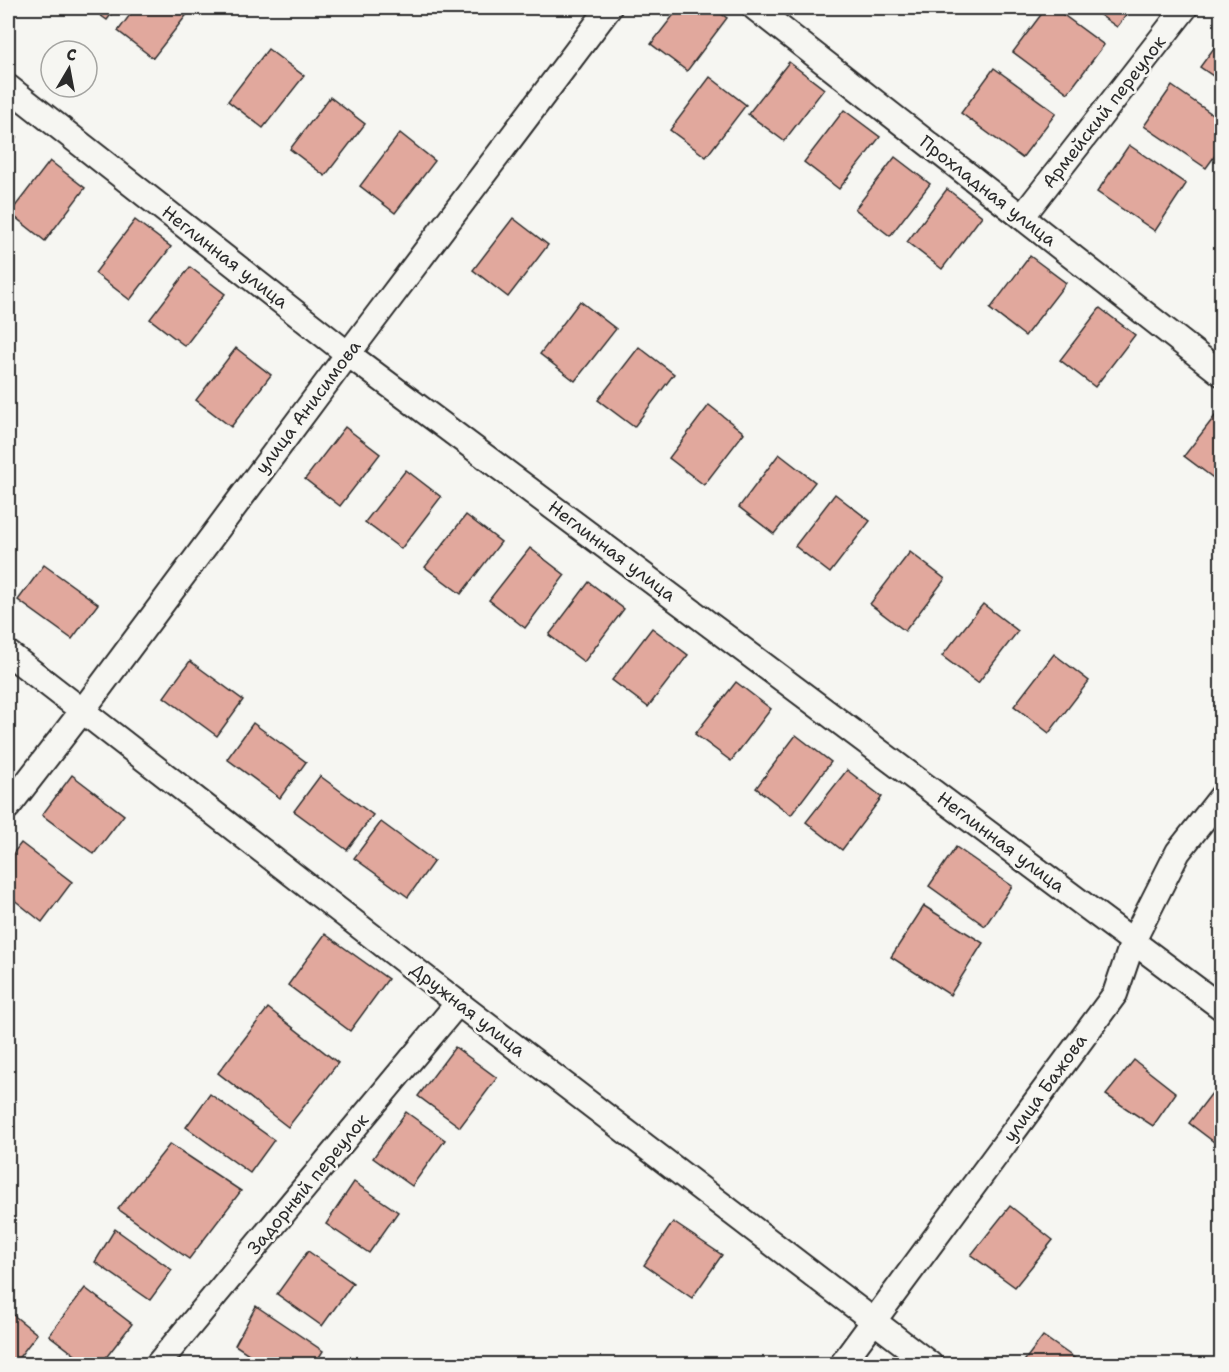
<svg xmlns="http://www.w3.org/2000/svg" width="1229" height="1372" viewBox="0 0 1229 1372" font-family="'Shantell Sans',sans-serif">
  <rect width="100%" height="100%" fill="#f6f6f2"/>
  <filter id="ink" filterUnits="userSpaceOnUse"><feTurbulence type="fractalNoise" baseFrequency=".0167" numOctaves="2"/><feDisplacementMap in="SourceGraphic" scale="12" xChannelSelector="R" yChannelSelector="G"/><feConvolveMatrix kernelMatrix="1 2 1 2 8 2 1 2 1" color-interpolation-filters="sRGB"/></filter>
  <g filter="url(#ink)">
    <g fill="#e1a89d" stroke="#2b2b2b" stroke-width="1.5">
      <polygon points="90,8 116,8 107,20"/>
      <polygon points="135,8 192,8 153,58 118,31"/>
      <polygon points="679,8 713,8 727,18 687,71 651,44"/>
      <polygon points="1046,8 1054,8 1104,45 1068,93 1013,52"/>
      <polygon points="1090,8 1132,8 1117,27"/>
      <polygon points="1222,37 1222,82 1200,67"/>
      <polygon points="268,49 304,76 263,128 228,101"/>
      <polygon points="789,62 824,89 784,141 748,114"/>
      <polygon points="994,68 1056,113 1022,158 961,113"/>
      <polygon points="710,77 746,105 706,157 670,130"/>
      <polygon points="1172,86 1222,121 1222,146 1206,168 1144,126"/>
      <polygon points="330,97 365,124 325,176 290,149"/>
      <polygon points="844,110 880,137 839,189 804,162"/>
      <polygon points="8,130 16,137 8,148"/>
      <polygon points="400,133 435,161 395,213 360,186"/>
      <polygon points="1129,145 1186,184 1155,231 1097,192"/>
      <polygon points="895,157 930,184 890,236 855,209"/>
      <polygon points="50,161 85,188 45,241 10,213"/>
      <polygon points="947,189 982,216 942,269 907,242"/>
      <polygon points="513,218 548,245 508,297 473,270"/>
      <polygon points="135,220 171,247 130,300 95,273"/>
      <polygon points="1030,256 1066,283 1025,336 990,309"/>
      <polygon points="190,267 225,294 185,346 150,319"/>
      <polygon points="580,301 616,329 575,381 540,354"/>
      <polygon points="1100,308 1135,335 1095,387 1060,360"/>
      <polygon points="639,347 674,374 634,427 598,400"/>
      <polygon points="236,348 271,375 231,427 196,400"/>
      <polygon points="709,405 744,433 704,485 669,458"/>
      <polygon points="1222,407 1222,480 1220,483 1184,456"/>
      <polygon points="345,427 380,454 340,506 305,479"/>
      <polygon points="779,454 815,482 774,534 739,507"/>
      <polygon points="406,470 441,497 401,549 365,522"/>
      <polygon points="835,494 870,521 830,573 795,546"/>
      <polygon points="466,515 501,542 461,594 425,567"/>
      <polygon points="530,548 565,575 525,628 489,600"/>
      <polygon points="910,552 945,579 905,631 870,604"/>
      <polygon points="44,565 98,604 72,639 18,600"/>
      <polygon points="589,582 624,609 584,662 549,635"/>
      <polygon points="983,604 1018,631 978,683 942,656"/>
      <polygon points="652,628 688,655 648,707 612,680"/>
      <polygon points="1054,654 1089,681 1049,733 1014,706"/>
      <polygon points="190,661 243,700 217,736 164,697"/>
      <polygon points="736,682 771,709 731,761 695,734"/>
      <polygon points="253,723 306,762 280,798 227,759"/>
      <polygon points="796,735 831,762 791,815 756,788"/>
      <polygon points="847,770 882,797 842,850 806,822"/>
      <polygon points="72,775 124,815 94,854 42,815"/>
      <polygon points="320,776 373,815 347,850 294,811"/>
      <polygon points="381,822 434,861 408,897 354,858"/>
      <polygon points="21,843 72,882 42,922 8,895 8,860"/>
      <polygon points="956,847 1012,886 985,926 929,886"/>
      <polygon points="924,906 983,943 950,995 891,957"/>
      <polygon points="325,934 388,979 350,1031 288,985"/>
      <polygon points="268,1008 338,1063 288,1127 218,1073"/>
      <polygon points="455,1047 497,1078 460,1127 418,1096"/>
      <polygon points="1134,1060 1176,1093 1153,1126 1106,1095"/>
      <polygon points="1222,1080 1222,1148 1189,1123"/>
      <polygon points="210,1094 274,1140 250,1173 186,1127"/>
      <polygon points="406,1112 445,1140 412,1186 373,1158"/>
      <polygon points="170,1144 241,1191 189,1259 118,1209"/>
      <polygon points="354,1182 398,1212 369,1253 326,1224"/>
      <polygon points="1010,1206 1053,1240 1015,1287 971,1255"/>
      <polygon points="673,1222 722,1255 692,1298 644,1265"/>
      <polygon points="115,1229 172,1270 150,1300 95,1262"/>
      <polygon points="308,1251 353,1283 322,1326 277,1294"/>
      <polygon points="85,1288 132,1324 101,1364 87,1364 49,1335"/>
      <polygon points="256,1306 323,1351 315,1364 264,1364 235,1345"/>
      <polygon points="12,1314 37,1334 14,1364 8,1364 8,1319"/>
      <polygon points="1043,1336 1083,1364 1022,1364"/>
      <polygon points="43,1358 51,1364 38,1364"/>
    </g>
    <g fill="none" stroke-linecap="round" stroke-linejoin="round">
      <defs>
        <g id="street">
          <polyline points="755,8 1222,374"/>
          <polyline points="8,87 348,354 1222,1008"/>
          <polyline points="1022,217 1185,8"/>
          <polyline points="8,653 458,1003 930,1364"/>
          <polyline points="8,807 83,710 348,354 609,8"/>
          <polyline points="158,1364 458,1003"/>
          <polyline points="842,1364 1115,994 1133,941 1178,852 1222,796"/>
        </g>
      </defs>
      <use href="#street" stroke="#2b2b2b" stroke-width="28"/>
      <use href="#street" stroke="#f6f6f2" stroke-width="24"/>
    </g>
  </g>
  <g text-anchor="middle" stroke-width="5" stroke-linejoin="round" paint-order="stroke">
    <g font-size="18" fill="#2b2b2b" stroke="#f6f6f2">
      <text transform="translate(1104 112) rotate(-52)" y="6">Армейский переулок</text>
      <text transform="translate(988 191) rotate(38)" y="6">Прохладная улица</text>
      <text transform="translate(225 257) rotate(38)" y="6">Неглинная улица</text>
      <text transform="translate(308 407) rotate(-53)" y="6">улица Анисимова</text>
      <text transform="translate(612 551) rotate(37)" y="6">Неглинная улица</text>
      <text transform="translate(1001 842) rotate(37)" y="6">Неглинная улица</text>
      <text transform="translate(468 1010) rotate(38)" y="6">Дружная улица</text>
      <text transform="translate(1045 1088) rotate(-54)" y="6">улица Бажова</text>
      <text transform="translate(308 1184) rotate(-50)" y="6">Задорный переулок</text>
    </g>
  </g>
  <rect width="1229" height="1372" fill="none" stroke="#f6f6f2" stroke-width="30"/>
  <rect x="15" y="15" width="1199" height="1342" fill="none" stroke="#2b2b2b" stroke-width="2" filter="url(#ink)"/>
  <g transform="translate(69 69) rotate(10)"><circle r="28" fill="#f6f6f2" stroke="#a5a5a2" stroke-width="1.5"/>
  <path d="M0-4.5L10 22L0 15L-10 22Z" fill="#2b2b2b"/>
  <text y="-9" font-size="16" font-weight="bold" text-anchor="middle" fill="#2b2b2b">С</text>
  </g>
</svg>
